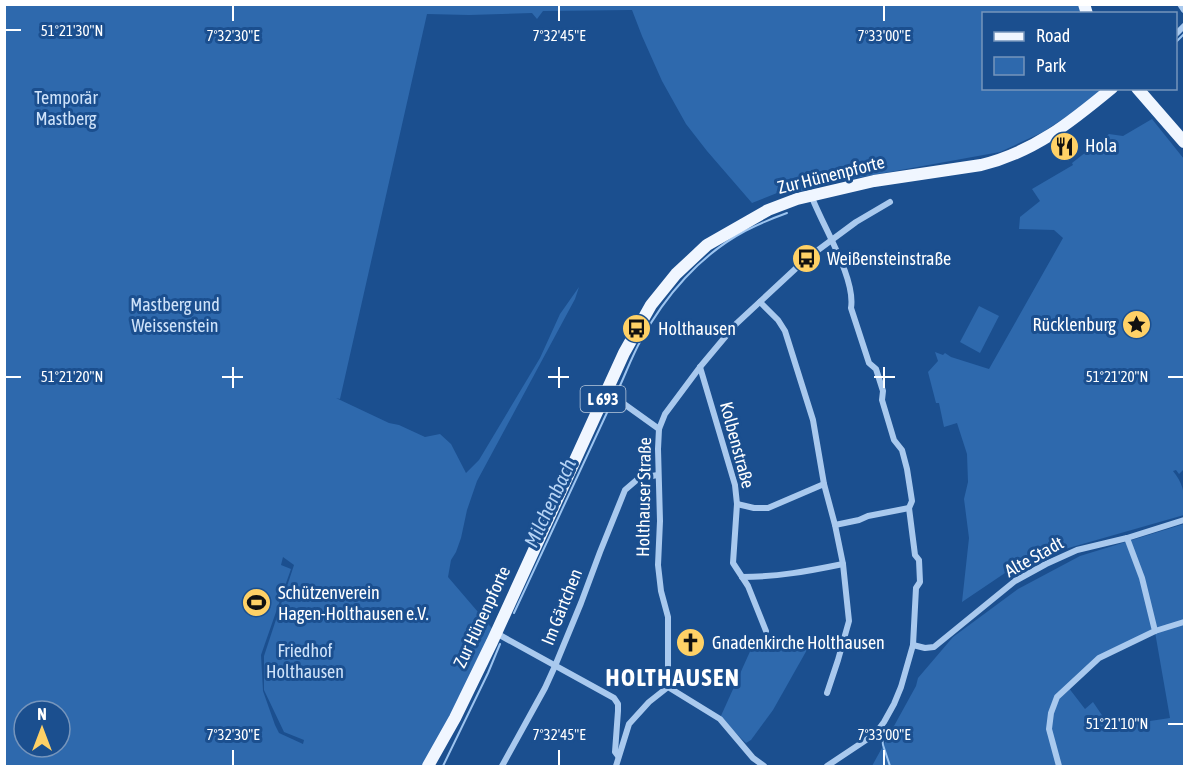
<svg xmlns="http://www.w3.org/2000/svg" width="1189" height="771" viewBox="0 0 1189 771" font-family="'Asap Condensed',sans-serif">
  <rect width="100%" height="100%" fill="#1b4f8f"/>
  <g fill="#2e69ad" fill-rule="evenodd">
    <path d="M4 5H1079L1082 13 984 14V88L1107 89 1101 94 1043 132 1000 152 840 181 793 193H777L752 203 707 151 686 124 662 81 642 36 632 10 543 11 537 19 532 13 469 15 427 14 340 399 336 398 389 423 399 425 425 437 440 434 451 444 466 473 479 460 540 358 560 314 579 287 575 299 477 481 467 510 461 538 456 552 451 560 448 577 496 633 428 766H5ZM283 557 294 565 264 656V690L284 732 304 740 303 744 279 733 275 725 263 691 261 655 291 569 281 565ZM24 711H60V747H24Z"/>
    <path d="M1152 119 1184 159V469L1179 474 1176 470 1173 471C1185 486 1185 497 1184 515L1023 561 962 602 969 538 964 499 968 482 967 454 957 423 944 427 939 403H936L928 372 938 361 935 352 943 355 945 353 951 357 989 369 1063 238 1054 230 1019 229 1020 217 1040 201 1032 189 1073 165 1072 163 1109 134 1123 136Z"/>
    <polygon points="979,306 999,316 980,353 960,342"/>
    <path d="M1184 524V766H872L916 686 918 678 953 637 1018 589 1080 556ZM1155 632 1170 718 1110 727 1093 702 1085 709 1068 687 1099 658Z"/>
    <polygon points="757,636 808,648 773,710 751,740 746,743 720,718"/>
  </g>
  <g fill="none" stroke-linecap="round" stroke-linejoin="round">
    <g stroke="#9cc4f0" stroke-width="2">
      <polyline points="1176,42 1184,34"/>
      <path d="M618 390C626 373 632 356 641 340 665 296 700 255 745 231 759 224 773 218 787 213"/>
      <polyline points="514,613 611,404"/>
      <polyline points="882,736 883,745 890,766"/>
      <polyline points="443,766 488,673 500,644"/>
    </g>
    <g stroke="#a9c9ee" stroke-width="6">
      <polyline points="1180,4 1184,10"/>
      <polyline points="1176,34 1184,26"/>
      <path d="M811 195C822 225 856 278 851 308L869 363 876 369 883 391 882 400 894 440 902 450 907 469 912 501 909 508 915 555 919 560 920 582 916 588 913 645 901 687 894 704 884 722 875 734 827 766"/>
      <polyline points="760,302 778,320 785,331 813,420 824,484"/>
      <polyline points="700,367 735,485 737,504 733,563 748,586 766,631"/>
      <polyline points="606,391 659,429"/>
      <polyline points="737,504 754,508 768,508 824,484 835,525 843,564 849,621 838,660 827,693"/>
      <polyline points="835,525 859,520 868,516 909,508"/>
      <path d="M742 577C777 577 809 571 843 564"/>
      <polyline points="1155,631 1184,622"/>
      <polyline points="496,633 614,698 618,704 618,711 615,752 618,756"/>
      <polyline points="913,645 925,648 934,647 1015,581 1046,564 1077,550 1127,538 1184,520"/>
      <polyline points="668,687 720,719 753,758 764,766"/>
      <polyline points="502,766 545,688 555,666 581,603 600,552 625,490 639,478 658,475"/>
      <polyline points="616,766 629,724 649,702 668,687 668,617 661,591 658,565 660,521 658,449 659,429 665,414 700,367 736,324 806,259 856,222 890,202"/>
      <polyline points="1059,766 1049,729 1051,713 1057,697 1099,658 1155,631 1142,578 1127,538"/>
    </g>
    <g stroke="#f0f6ff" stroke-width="12">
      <polyline points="1084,4 1087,14"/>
      <polyline points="1137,88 1184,142"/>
      <path d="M428 766 455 718 492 642 624 353 651 305 676 274 707 245 768 210 797 199 874 181 981 165C1034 152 1071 122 1112 88"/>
    </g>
  </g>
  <path fill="none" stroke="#fff" stroke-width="2" d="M233 6V21M559 6V21M884 6V21M6 30H21M233 367V388M559 367V388M884 367V388M6 377H21M222 377H243M548 377H569M874 377H895M1168 377H1183M1168 724H1183M233 750V765M559 750V765M884 750V765"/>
  <defs>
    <symbol id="restaurant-disc" viewBox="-11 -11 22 22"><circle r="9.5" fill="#ffd166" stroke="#1b4f8f"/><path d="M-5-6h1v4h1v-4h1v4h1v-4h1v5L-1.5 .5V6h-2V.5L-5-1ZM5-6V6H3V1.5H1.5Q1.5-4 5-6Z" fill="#111"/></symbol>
    <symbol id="bus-disc" viewBox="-11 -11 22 22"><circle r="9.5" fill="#ffd166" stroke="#1b4f8f"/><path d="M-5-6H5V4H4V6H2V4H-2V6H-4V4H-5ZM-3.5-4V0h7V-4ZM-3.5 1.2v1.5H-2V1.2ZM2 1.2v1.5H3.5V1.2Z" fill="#111"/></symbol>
    <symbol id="sight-disc" viewBox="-11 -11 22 22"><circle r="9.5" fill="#ffd166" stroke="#1b4f8f"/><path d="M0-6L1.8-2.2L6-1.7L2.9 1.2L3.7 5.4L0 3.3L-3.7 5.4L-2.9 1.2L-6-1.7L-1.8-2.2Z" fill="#111"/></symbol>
    <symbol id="stadium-disc" viewBox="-11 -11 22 22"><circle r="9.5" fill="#ffd166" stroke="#1b4f8f"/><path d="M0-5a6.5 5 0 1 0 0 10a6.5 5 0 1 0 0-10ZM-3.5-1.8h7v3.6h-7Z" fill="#111"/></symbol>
    <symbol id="church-disc" viewBox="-11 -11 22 22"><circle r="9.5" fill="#ffd166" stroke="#1b4f8f"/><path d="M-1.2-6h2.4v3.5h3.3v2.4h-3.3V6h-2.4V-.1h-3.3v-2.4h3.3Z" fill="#111"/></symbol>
  </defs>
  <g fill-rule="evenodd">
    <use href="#restaurant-disc" x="1048" y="130" width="33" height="33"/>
    <use href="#bus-disc" x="790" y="242" width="33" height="33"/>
    <use href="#sight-disc" x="1120" y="308" width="33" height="33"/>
    <use href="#bus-disc" x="620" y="312" width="33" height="33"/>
    <use href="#stadium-disc" x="240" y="586" width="33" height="33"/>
    <use href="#church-disc" x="674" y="626" width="33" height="33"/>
  </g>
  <g text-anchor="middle" stroke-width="6" stroke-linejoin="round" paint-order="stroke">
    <rect fill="#1b4f8f" stroke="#bbcadd" stroke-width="1.5" x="580.5" y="386" width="45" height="26" rx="4.5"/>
    <g font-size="16" font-weight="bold" fill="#fff">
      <text x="603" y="405">L 693</text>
    </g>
    <g font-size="18" fill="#cfe3fa" stroke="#1b4f8f">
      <text x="66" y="104">Temporär<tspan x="66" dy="21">Mastberg</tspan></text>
      <text x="175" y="311">Mastberg und<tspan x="175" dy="21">Weissenstein</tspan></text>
      <text x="305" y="657">Friedhof<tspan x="305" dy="21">Holthausen</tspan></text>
    </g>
    <g font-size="18" fill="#fff" stroke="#1b4f8f" text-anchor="start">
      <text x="1085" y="152">Hola</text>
      <text x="827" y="265">Weißensteinstraße</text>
      <text x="1116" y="331" text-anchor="end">Rücklenburg</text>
      <text x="658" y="335">Holthausen</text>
      <text x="278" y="599">Schützenverein<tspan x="278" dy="21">Hagen-Holthausen e.V.</tspan></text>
      <text x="712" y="649">Gnadenkirche Holthausen</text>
    </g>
    <g font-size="18" fill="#fff" stroke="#1b4f8f">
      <text transform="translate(831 175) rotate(-14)" y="6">Zur Hünenpforte</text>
      <text transform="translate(737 445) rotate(75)" y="6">Kolbenstraße</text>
      <text transform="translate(644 497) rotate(-89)" y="6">Holthauser Straße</text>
      <text transform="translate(1034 557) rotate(-29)" y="6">Alte Stadt</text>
      <text transform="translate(562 607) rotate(-68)" y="6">Im Gärtchen</text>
      <text transform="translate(482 617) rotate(-65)" y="6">Zur Hünenpforte</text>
    </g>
    <g font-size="20" font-style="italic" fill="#b5d3f5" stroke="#1b4f8f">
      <text transform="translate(550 503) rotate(-65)" y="7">Milchenbach</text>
    </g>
    <g font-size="24" font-weight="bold" letter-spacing="1.5" fill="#fff" stroke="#1b4f8f">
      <text x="673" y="686">HOLTHAUSEN</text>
    </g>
  </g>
  <g font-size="15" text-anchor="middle" fill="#fff" stroke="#1b4f8f" stroke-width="6" stroke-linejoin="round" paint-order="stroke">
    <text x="72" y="36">51°21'30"N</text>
    <text x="233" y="41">7°32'30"E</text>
    <text x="559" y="41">7°32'45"E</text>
    <text x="884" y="41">7°33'00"E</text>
    <text x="72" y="382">51°21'20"N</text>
    <text x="1117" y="382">51°21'20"N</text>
    <text x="1117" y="729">51°21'10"N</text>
    <text x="233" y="740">7°32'30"E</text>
    <text x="559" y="740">7°32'45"E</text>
    <text x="884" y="740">7°33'00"E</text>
  </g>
  <rect width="1189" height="771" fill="none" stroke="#ffffff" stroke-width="12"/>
  <rect x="982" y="12" width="195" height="78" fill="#1b4f8f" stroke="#7695bc" stroke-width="1.5"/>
  <rect x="994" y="32" width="30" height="9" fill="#f0f6ff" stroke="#7695bc" stroke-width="1.5"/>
  <text x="1036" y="42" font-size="18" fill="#ffffff">Road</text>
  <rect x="994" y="57" width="30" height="18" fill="#2e69ad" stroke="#7695bc" stroke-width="1.5"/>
  <text x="1036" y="72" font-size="18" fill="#ffffff">Park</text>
  <g transform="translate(42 729)"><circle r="28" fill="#1b4f8f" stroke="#7695bc" stroke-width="1.5"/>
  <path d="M0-4.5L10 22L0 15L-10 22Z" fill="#ffd166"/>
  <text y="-9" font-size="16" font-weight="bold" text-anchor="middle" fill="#ffffff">N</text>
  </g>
</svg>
